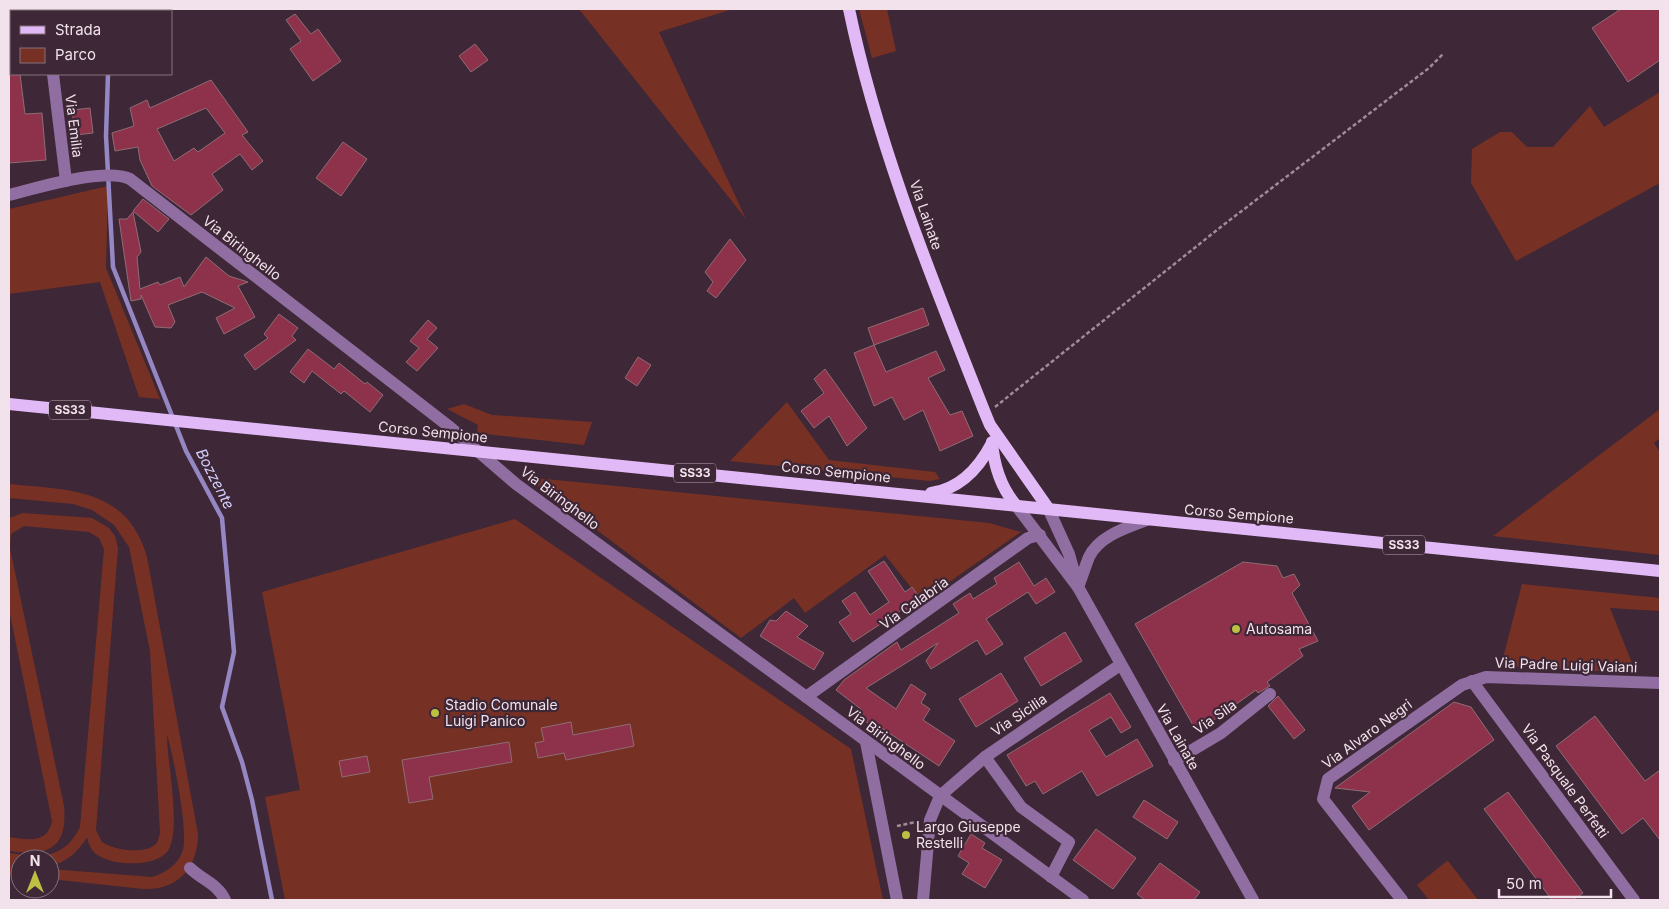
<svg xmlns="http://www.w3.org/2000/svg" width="1669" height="909" viewBox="0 0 1669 909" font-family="Inter,sans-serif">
  <rect width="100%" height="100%" fill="#3e2736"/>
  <g fill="#773124">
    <polygon points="579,9 733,9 659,32 746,219"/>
    <polygon points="859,9 887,9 896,51 872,58"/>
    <polygon points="1660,92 1660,183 1516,261 1471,183 1472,149 1500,132 1512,132 1527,147 1553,147 1590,106 1604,127"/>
    <polygon points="108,186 106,268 160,399 139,397 100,282 9,294 9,209"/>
    <polygon points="787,402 829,460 935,472 940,479 930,481 730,461"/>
    <polygon points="464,404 492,415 592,422 584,445 477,433 478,425 447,409"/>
    <polygon points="1660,409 1660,438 1654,443 1660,452 1660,555 1493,536"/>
    <polygon points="526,477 989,523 1021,532 922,601 885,555 805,613 794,598 741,638"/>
    <path d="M9 484C68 490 127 487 147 557L198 834C198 868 177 891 143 889L50 879V869L152 877C165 873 176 866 182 853 190 835 173 756 167 734 167 762 181 826 169 849 161 864 131 865 116 862 100 858 90 854 87 837 78 852 67 862 50 866V859H20V876L9 875V853C40 857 64 860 80 827L104 549 99 538 89 532 24 526 11 534 10 548 64 806C68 850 47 856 9 851V837C27 840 48 844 52 821L9 609V518L23 513 92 518 109 528 115 536 118 548 96 830 102 842C114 850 144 855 156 844 158 841 159 837 160 833L150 651 129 547 114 525 92 510 73 504 9 498Z"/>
    <polygon points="515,519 851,749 883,900 285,900 265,797 300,790 262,592"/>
    <polygon points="1522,584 1660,598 1660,611 1610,608 1636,673 1501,666"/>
    <polygon points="1447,861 1448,861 1478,900 1429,900 1417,885"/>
  </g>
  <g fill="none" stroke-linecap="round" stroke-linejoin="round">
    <g stroke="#9487c4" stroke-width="4.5">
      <polyline points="106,9 106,11"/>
      <polyline points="108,74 106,136 113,267 186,451 222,518 234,652 222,707 242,762 252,800 272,900"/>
    </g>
  </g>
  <g fill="#8e324c" stroke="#8e6d73" fill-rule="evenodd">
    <polygon points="1621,9 1660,9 1660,60 1628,82 1592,28"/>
    <polygon points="295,14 311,34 318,29 341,61 313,81 290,49 301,41 286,20"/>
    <polygon points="475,44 488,60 471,72 459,56"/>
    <polygon points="9,74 20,74 25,114 42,113 46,160 9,163"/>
    <path d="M211 80 248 132 242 135 263 161 252 170 240 154 212 174 223 190 191 215 152 186 140 160 138 147 115 151 112 133 134 126 130 108 147 100 150 108ZM206 108 225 133 198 152 194 148 174 161 157 129Z"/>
    <polygon points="90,108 93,133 75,135 72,110"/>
    <polygon points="343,142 367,159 341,196 316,178"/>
    <polygon points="143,199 169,219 158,232 133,211"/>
    <polygon points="133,212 141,252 137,257 140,289 158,282 160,285 180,277 184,287 206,257 229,276 248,282 238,286 255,317 224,334 216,318 235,308 202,292 168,305 175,322 171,328 155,327 141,295 141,299 131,301 119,219 127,219"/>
    <polygon points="730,239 746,260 716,298 707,291 713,282 705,272"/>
    <polygon points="923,308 929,325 874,345 868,328"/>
    <polygon points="279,314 298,328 292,336 296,340 255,370 244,355 268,338 264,334"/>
    <polygon points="428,320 437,328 427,339 438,348 417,371 406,362 419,348 410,341"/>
    <polygon points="874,345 886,372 936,351 945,370 928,378 950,415 962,411 973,436 940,451 923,410 904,420 892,397 874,406 854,353"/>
    <polygon points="308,349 334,369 339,363 365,384 367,382 383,395 370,412 344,391 341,394 312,371 304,383 290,372"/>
    <polygon points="638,357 651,365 637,386 625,378"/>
    <polygon points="825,369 867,428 847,446 829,416 814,428 801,411 824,393 814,379"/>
    <polygon points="884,561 905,592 912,587 922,601 907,611 905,608 853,642 839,622 851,614 842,601 855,592 870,615 889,602 868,571"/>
    <polygon points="1019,562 1034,586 1046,578 1055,592 1036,604 1028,592 986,619 1003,644 986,655 977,640 931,669 926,661 938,643 866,688 896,709 911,684 926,694 921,703 930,709 923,720 955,741 939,766 874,723 872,726 858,716 862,710 836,690 844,680 897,642 901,650 959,613 953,604 970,593 973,599 997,584 994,578"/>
    <polygon points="1243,562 1277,566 1283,578 1294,574 1300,585 1292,593 1318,641 1299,649 1303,656 1267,682 1270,686 1258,693 1256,690 1197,732 1135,624"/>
    <polygon points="786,611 808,626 797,637 824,653 814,670 760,636 770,620 776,621"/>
    <polygon points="1065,632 1082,661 1041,686 1024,658"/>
    <polygon points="1001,673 1018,701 976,727 959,699"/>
    <polygon points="1110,693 1131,727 1121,733 1111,717 1089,730 1106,757 1137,739 1153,766 1097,796 1082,771 1043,794 1035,781 1026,786 1007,755"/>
    <polygon points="1278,696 1305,730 1294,739 1268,706"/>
    <polygon points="1454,702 1471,707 1494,740 1369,830 1352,806 1370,792 1335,788"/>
    <polygon points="1595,716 1645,781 1660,770 1660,840 1643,818 1622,834 1556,746"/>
    <polygon points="571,722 573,735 630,724 634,746 566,760 564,753 538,758 535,743 544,741 541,728"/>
    <polygon points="509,742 512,762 429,777 433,799 409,803 402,760"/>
    <polygon points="367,756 370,772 342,777 339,761"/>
    <polygon points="1508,792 1583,893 1573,900 1552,900 1484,809"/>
    <polygon points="1144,800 1178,822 1167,839 1133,817"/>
    <polygon points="1096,829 1136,858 1113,889 1073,860"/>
    <polygon points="971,834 985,843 982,848 1002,860 985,888 962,874 969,863 958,856"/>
    <polygon points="1160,863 1200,892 1194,900 1145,900 1137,894"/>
  </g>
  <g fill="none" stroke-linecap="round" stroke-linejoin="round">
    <g stroke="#9f8c98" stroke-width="2.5" stroke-dasharray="4 2.5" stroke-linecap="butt">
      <polyline points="995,407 1222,226 1429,68 1444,53"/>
      <polyline points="897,826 916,822"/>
    </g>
    <g stroke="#906ea1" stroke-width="12">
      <polyline points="45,9 45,11"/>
      <polyline points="53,74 66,181"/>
      <path d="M9 195C37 188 105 167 130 179L451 428 516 484 1083 900"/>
      <polyline points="1015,504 1078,587 1253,900"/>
      <polyline points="1048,508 1069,554 1076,579"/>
      <path d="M1078 587C1082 577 1085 567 1089 557 1099 536 1126 528 1147 520"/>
      <polyline points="1472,681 1634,900"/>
      <polyline points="806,697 1028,538 1040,535"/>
      <polyline points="866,742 897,900"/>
      <polyline points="985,757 1021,807 1069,842 1051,877"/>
      <polyline points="1174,761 1221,733 1270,694"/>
      <path d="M190 868C202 880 218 884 225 900"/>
      <polyline points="923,900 930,820 940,796 985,757 1120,665"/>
      <polyline points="1402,900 1323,799 1328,779 1462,685 1486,677 1660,683"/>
    </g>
    <g stroke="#e2b9f7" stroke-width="12">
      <path d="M849 9C878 148 933 281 985 413L990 425 1048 508"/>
      <polyline points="9,404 1660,571"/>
      <path d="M992 442C994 466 1000 486 1015 504"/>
      <path d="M931 493C960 489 979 468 992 443"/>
    </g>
  </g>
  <g fill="#bdbf43" stroke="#3e2736" stroke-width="2">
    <circle cx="1236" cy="629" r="5"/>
    <circle cx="435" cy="713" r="5"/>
    <circle cx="906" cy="835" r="5"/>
  </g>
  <g text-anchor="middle" stroke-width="4.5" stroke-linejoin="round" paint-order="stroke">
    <g fill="#3e2736" stroke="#bbaab5" stroke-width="1">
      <rect x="49" y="400.5" width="42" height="19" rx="4"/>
      <rect x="674" y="463.5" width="42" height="19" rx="4"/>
      <rect x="1383" y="535.5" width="42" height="19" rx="4"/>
    </g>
    <g font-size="12" font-weight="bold" fill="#f1e2eb">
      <text x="70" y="414">SS33</text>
      <text x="695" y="477">SS33</text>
      <text x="1404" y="549">SS33</text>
    </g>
    <g font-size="14" fill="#f1e2eb" stroke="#3e2736">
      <text transform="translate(74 126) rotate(83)" y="5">Via Emilia</text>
      <text transform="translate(926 215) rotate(71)" y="5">Via Lainate</text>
      <text transform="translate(242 248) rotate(38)" y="5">Via Biringhello</text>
      <text transform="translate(433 432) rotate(6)" y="5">Corso Sempione</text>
      <text transform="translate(836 472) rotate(6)" y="5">Corso Sempione</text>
      <text transform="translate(560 498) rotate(37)" y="5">Via Biringhello</text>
      <text transform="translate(1239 514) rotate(5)" y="5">Corso Sempione</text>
      <text transform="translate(914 603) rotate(-35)" y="5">Via Calabria</text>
      <text transform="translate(1566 665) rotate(2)" y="5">Via Padre Luigi Vaiani</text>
      <text transform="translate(1019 715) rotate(-34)" y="5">Via Sicilia</text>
      <text transform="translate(1215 717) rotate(-35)" y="5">Via Sila</text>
      <text transform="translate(1367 734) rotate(-36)" y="5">Via Alvaro Negri</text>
      <text transform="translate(1178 737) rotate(61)" y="5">Via Lainate</text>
      <text transform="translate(886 738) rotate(37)" y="5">Via Biringhello</text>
      <text transform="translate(1565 781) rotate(54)" y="5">Via Pasquale Perfetti</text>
    </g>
    <g font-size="14" fill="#f1e2eb" stroke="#3e2736" text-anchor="start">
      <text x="1246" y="634">Autosama</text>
      <text x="445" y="710">Stadio Comunale<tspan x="445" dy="16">Luigi Panico</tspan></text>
      <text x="916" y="832">Largo Giuseppe<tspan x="916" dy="16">Restelli</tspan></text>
    </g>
    <g font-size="15" font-style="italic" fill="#d2cffd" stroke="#3e2736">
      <text transform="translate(215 479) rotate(63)" y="5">Bozzente</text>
    </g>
  </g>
  <rect width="1669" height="909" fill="none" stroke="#f1e2eb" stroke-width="20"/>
  <rect x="10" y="10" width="162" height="65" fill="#3e2736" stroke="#86727e"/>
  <rect x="20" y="26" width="25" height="8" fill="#e2b9f7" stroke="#86727e"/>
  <text x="55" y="35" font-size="15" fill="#f1e2eb">Strada</text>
  <rect x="20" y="48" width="25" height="15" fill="#773124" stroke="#86727e"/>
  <text x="55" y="60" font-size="15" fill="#f1e2eb">Parco</text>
  <g transform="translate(35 874)"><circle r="24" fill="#3e2736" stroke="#86727e"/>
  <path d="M0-4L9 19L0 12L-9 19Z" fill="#bdbf43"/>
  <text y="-8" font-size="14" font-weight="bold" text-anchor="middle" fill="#f1e2eb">N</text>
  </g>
  <path d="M1499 889v8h112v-8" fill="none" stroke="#f1e2eb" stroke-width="2.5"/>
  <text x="1506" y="889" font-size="15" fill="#f1e2eb" stroke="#3e2736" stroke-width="4" paint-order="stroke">50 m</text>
</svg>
